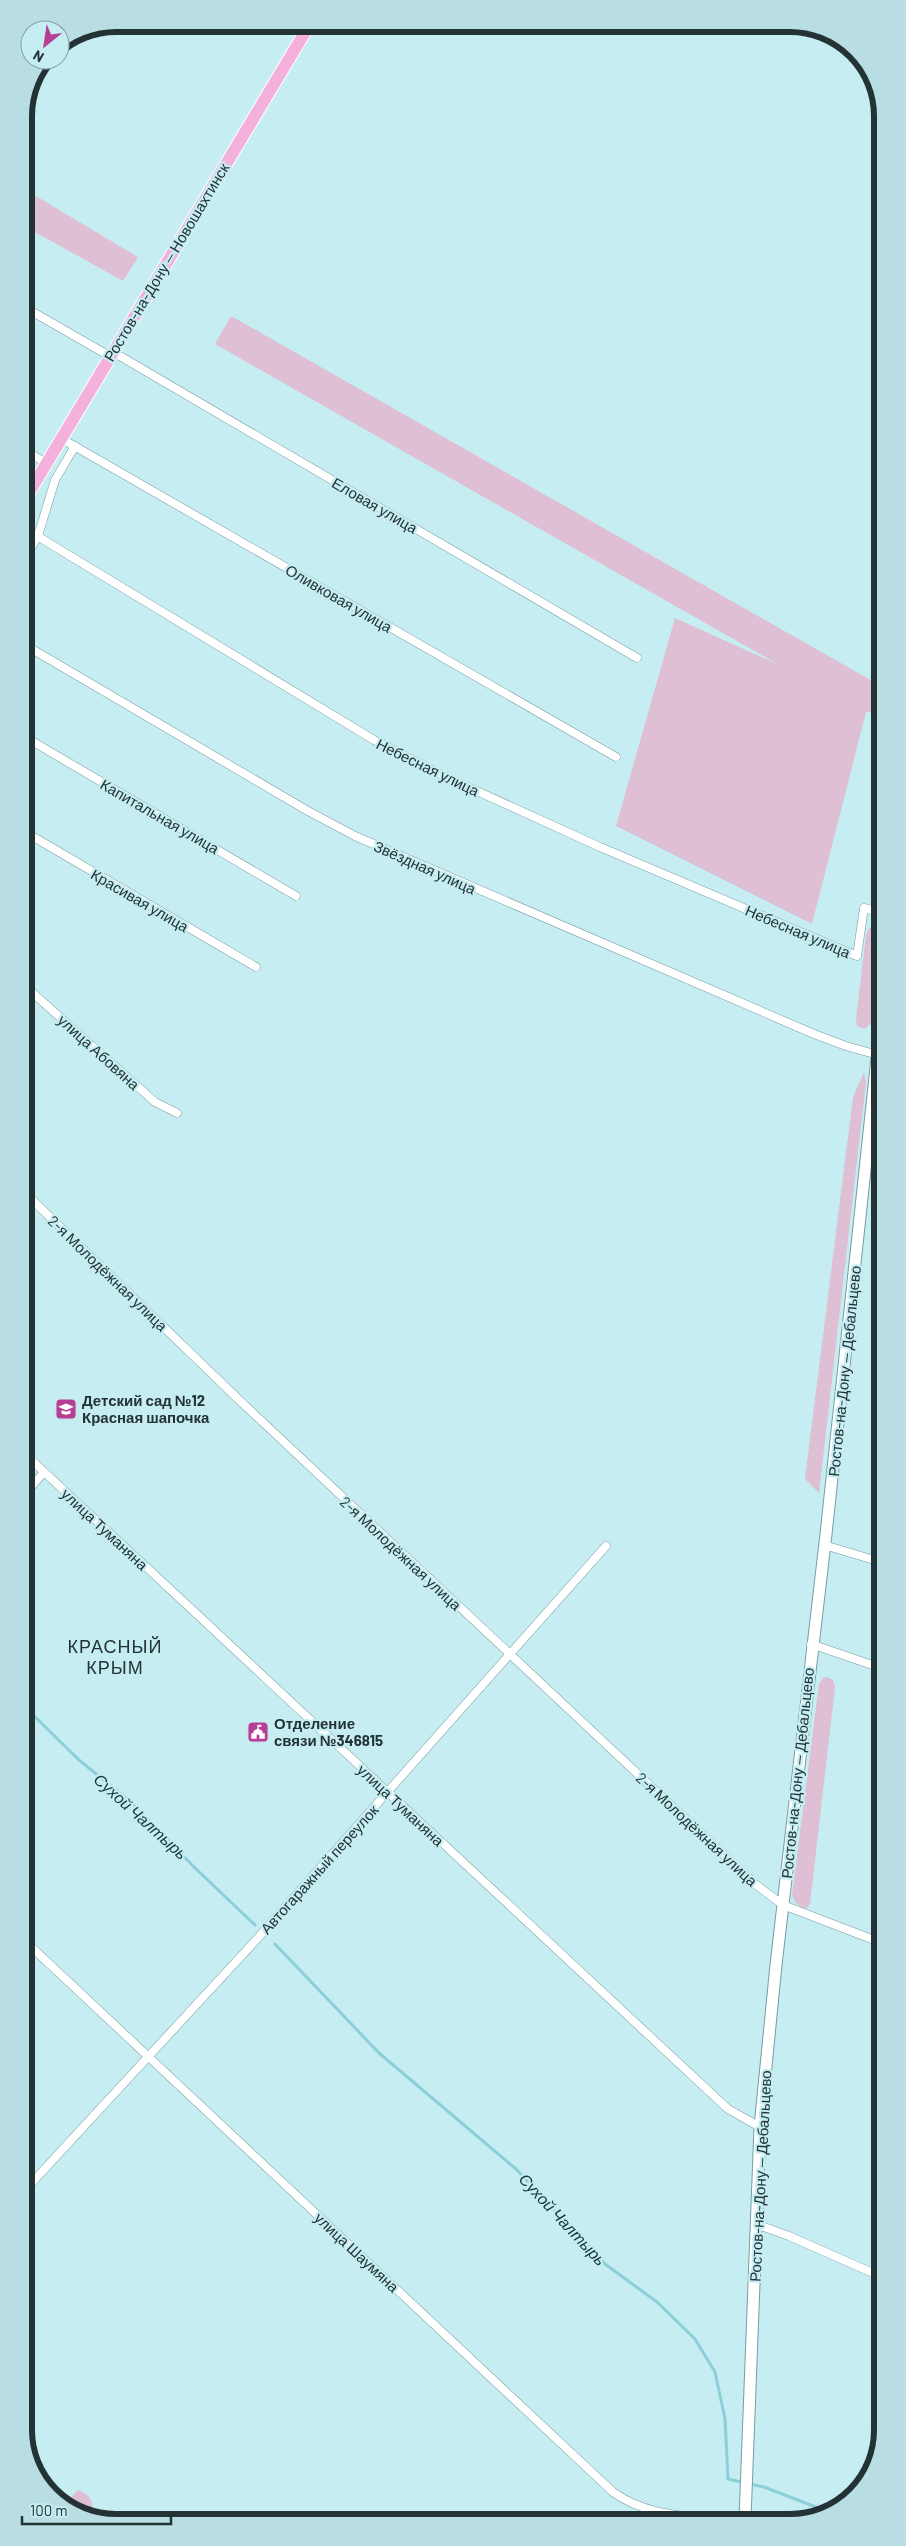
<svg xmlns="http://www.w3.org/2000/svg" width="906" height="2546" font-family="Barlow,sans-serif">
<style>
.green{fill:#dfbfd3}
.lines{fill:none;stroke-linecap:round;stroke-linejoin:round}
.stream{stroke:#8ccfd9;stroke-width:3}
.street-casing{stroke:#789da3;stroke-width:9}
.secondary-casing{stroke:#789da3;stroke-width:13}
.primary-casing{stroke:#fff;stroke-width:14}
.street{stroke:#fff;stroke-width:8}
.secondary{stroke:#fff;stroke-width:11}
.primary{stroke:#f4b1de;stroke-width:12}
.labels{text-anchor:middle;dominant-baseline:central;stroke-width:4.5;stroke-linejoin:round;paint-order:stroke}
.street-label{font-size:15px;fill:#233335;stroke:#c5edf2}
.poi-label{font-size:15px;font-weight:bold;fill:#233335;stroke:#c5edf2;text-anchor:start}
.water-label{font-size:16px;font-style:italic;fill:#15363b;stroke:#c5edf2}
.quarter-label{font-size:18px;letter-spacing:1px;fill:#233335;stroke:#c5edf2}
.rim{fill:none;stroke:#233335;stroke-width:6}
</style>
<rect width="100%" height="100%" fill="#c5edf2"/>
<g class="green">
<path d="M24 189 138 257 123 281 24 226Z"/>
<path d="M231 316 874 682 880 688V719L876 713 866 712 812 924 616 826 675 618 779 665 215 344Z"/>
<path d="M880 805V877H873Z"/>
<path d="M869 928H875L879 930 880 943 871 1023 865 1029 857 1026 856 1019 866 935Z"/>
<path d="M864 1072 866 1082 819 1493 805 1479 853 1097Z"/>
<path d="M827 1677 833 1680 835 1687 810 1904 807 1908H802L795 1902 792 1895 819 1684 823 1678Z"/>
<path d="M46 2482 68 2500 78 2490C90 2494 95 2502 91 2515L60 2503Z"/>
</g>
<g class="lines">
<g class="stream">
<path d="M26 1708 79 1760 133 1804 195 1868 255 1925"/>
<path d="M275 1944 379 2053 516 2169 605 2264 657 2302 695 2339 715 2372 725 2419 728 2479 764 2487 826 2511"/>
</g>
<g class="street-casing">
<g id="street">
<path d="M24 307 106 354"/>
<path d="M113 352 637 658"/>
<path d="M62 439 616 757"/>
<path d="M24 450 41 460"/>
<path d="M24 528 374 740 444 776 600 847 857 956 864 908 880 912"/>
<path d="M25 558 38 536 55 480 75 446"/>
<path d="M25 645 308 811 355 836 814 1034 846 1046 878 1055"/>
<path d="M25 737 296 896"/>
<path d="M25 832 256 967"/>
<path d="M25 986 155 1102 177 1113"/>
<path d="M25 1193 236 1397 755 1884 783 1905 882 1943"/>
<path d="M26 1455 728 2109 760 2127"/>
<path d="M26 1493 44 1472"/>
<path d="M824 1545 881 1562"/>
<path d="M811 1644 881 1668"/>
<path d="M26 1942 613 2492C642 2513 675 2515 709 2519"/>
<path d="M27 2188 256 1940 606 1546"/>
<path d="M756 2224 789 2236 882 2277"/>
</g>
</g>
<g class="secondary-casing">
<path id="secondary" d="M745 2519 760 2127 776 1965 826 1534 880 1030"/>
</g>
<g class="primary-casing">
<path id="primary" d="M24 501 310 24"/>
</g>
<use href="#street" class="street"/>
<use href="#secondary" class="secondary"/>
<use href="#primary" class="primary"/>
</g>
<defs>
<g id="school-square" transform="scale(1.125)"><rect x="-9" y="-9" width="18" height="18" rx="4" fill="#b63e93" stroke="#c5edf2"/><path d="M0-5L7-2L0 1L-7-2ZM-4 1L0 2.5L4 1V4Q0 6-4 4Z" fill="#fff"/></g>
<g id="civic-square" transform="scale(1.125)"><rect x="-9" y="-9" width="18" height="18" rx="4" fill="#b63e93" stroke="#c5edf2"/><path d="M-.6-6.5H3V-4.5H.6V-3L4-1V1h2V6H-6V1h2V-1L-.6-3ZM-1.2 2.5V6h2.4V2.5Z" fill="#fff"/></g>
</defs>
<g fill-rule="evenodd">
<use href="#school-square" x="66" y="1409"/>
<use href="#civic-square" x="258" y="1732"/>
</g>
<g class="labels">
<g class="street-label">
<text transform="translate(166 262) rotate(-59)">Ростов-на-Дону — Новошахтинск</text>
<text transform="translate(375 505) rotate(30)">Еловая улица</text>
<text transform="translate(339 598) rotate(30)">Оливковая улица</text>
<text transform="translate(428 767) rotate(26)">Небесная улица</text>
<text transform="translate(160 816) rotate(30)">Капитальная улица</text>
<text transform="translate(425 867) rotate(24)">Звёздная улица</text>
<text transform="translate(140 900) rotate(30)">Красивая улица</text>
<text transform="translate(798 931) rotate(23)">Небесная улица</text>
<text transform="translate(99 1052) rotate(42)">улица Абовяна</text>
<text transform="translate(108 1273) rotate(44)">2-я Молодёжная улица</text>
<text transform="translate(844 1371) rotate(-84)">Ростов-на-Дону — Дебальцево</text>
<text transform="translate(105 1529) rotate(43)">улица Туманяна</text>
<text transform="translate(401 1553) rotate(43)">2-я Молодёжная улица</text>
<text transform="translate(797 1773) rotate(-84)">Ростов-на-Дону — Дебальцево</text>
<text transform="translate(401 1805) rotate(43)">улица Туманяна</text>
<text transform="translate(697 1829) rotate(43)">2-я Молодёжная улица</text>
<text transform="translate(319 1869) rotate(-48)">Автогаражный переулок</text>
<text transform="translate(760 2176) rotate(-87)">Ростов-на-Дону — Дебальцево</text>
<text transform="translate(357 2252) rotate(43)">улица Шаумяна</text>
</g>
<g class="poi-label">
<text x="82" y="1400">Детский сад №12<tspan x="82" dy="17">Красная шапочка</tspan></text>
<text x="274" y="1723">Отделение<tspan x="274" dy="17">связи №346815</tspan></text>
</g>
<g class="water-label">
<text transform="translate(141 1816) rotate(42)">Сухой Чалтырь</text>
<text transform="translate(563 2219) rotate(47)">Сухой Чалтырь</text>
</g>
<g class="quarter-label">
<text x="115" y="1646">КРАСНЫЙ<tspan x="115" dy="21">КРЫМ</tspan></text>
</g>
</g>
<path d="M0 0H906V2546H0ZM116 32H790A84 84 0 0 1 874 116V2430A84 84 0 0 1 790 2514H116A84 84 0 0 1 32 2430V116A84 84 0 0 1 116 32Z" fill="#b8dee3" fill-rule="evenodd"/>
<path class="rim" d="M116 32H790A84 84 0 0 1 874 116V2430A84 84 0 0 1 790 2514H116A84 84 0 0 1 32 2430V116A84 84 0 0 1 116 32Z"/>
<g transform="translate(45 45) rotate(210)"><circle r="24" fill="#c5edf2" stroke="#84a3a6"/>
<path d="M0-4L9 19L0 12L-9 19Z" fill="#b63e93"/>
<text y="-8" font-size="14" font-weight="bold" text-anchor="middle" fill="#233335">N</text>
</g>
<path d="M22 2516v8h149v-8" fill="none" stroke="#233335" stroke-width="2.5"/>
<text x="30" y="2516" font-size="15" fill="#233335" stroke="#c5edf2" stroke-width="4" paint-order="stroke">100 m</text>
</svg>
